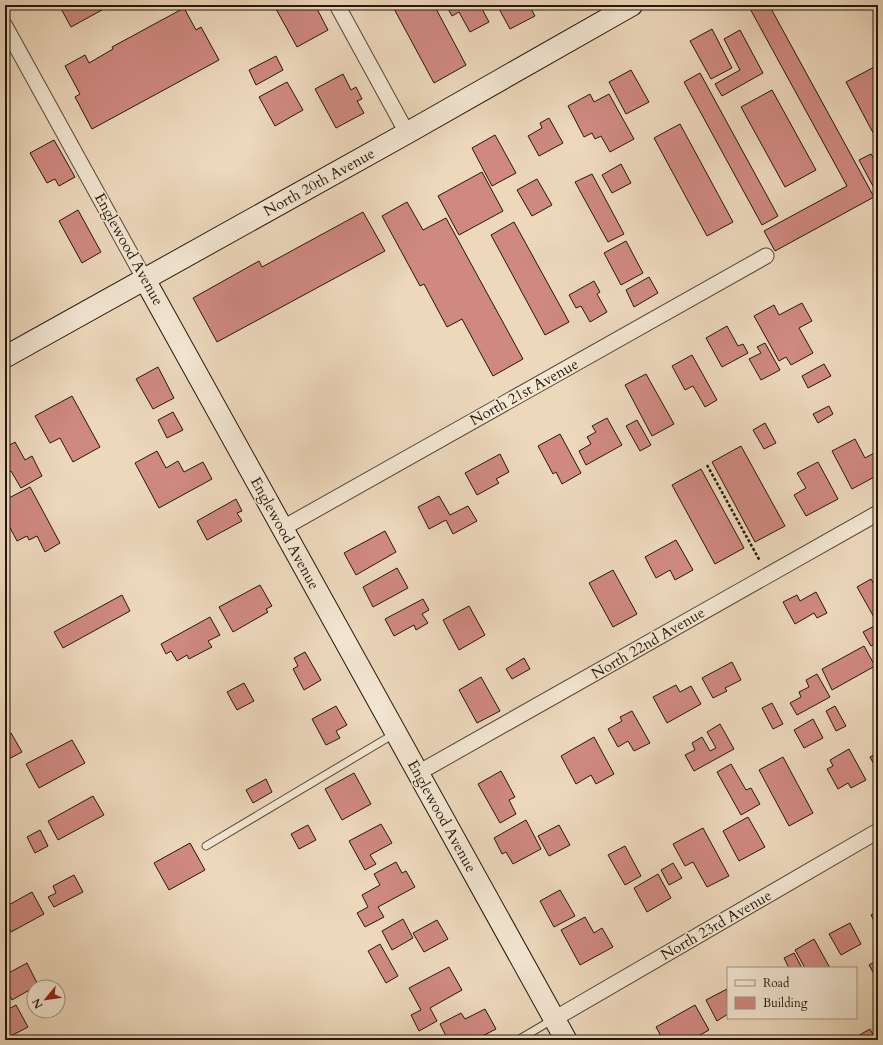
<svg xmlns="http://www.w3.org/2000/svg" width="883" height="1045" font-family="Cardo,serif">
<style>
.building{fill:#cf8981;stroke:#24170a}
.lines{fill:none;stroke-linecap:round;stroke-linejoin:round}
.lane-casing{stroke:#564736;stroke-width:9}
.street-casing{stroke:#564736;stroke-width:17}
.secondary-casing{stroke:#24170a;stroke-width:23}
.path{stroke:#24170a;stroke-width:2.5;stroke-dasharray:3 2;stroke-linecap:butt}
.lane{stroke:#f3e6d3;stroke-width:7}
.street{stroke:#f3e6d3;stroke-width:15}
.secondary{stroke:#f3e6d3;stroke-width:21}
.labels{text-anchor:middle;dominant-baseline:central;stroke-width:3;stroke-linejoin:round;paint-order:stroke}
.street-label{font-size:15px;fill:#24170a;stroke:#f3e6d3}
</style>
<rect width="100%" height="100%" fill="#edd8bc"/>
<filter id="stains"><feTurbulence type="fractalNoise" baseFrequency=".005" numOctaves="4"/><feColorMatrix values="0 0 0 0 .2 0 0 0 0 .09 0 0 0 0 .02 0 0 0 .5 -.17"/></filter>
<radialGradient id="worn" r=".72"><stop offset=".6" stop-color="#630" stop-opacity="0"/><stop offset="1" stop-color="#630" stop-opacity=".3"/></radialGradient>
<g class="building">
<path d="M59 5H111L71 27Z"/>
<path d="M283 5H315L328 30 297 47 276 9Z"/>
<path d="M392 5H434L466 65 434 83Z"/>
<path d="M446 5H480L489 22 470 32 459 12 452 16Z"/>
<path d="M497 5H529L535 16 510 29Z"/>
<path d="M748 5H769L874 197 775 251 764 231 847 186Z"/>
<path d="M184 8 196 30 201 27 219 60 92 129 75 97 80 94 65 66 85 55 89 63 113 49 112 47Z"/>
<path d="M712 29 732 68 711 79 690 41Z"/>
<path d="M740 30 763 73 722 96 715 84 740 70 724 39Z"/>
<path d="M276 56 283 70 256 85 249 70Z"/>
<path d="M878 65V142L846 82Z"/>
<path d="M631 70 649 102 626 114 609 82Z"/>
<path d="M700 73 778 216 762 225 684 82Z"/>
<path d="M343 74 351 90 356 87 362 99 357 101 364 113 336 128 315 89Z"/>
<path d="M287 82 303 110 275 126 259 97Z"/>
<path d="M772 90 816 170 785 187 741 107Z"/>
<path d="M590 94 594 102 609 94 634 139 610 152 601 136 595 139 592 133 584 137 568 106Z"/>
<path d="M549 118 563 143 539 156 528 136 542 128 540 123Z"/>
<path d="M680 124 733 222 707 236 654 138Z"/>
<path d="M495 135 516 173 492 186 472 148Z"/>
<path d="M54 140 75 177 59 186 55 179 47 183 30 153Z"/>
<path d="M871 154 878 166V189L875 190 859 160Z"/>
<path d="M621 164 631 183 612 193 602 175Z"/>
<path d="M482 172 503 211 459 235 438 196Z"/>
<path d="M592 174 624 234 608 242 575 182Z"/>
<path d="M537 179 552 205 532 216 517 190Z"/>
<path d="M407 202 423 230 446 218 523 359 493 376 462 319 447 327 424 284 420 286 382 216Z"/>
<path d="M78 210 101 252 82 263 59 221Z"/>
<path d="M363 212 385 251 217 342 193 298 259 261 262 267Z"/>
<path d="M514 222 569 322 545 335 491 235Z"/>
<path d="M626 241 643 273 621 285 604 253Z"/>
<path d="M649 277 658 293 634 307 626 290Z"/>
<path d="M594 281 600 292 597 294 607 312 590 322 581 306 576 308 569 295Z"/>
<path d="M802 303 812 321 799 328 813 353 791 365 786 357 779 361 754 316 774 305 779 315Z"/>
<path d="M727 326 738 346 743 344 748 353 722 367 706 338Z"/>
<path d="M765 343 780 370 761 380 749 359 761 353 757 347Z"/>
<path d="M692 355 717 400 705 407 693 386 685 390 672 366Z"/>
<path d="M824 364 831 376 808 388 802 376Z"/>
<path d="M158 367 174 398 153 409 136 379Z"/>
<path d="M646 374 674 424 652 436 625 385Z"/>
<path d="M72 396 100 447 73 462 60 438 50 443 35 416Z"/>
<path d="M829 406 833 414 818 423 813 414Z"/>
<path d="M173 412 183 430 167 438 158 420Z"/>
<path d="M607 418 622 445 586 465 579 451 591 444 587 437 596 432 592 426Z"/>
<path d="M637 420 651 445 640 451 626 426Z"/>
<path d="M765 423 776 443 764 449 753 430Z"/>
<path d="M560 434 581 473 562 484 556 472 553 474 538 446Z"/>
<path d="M855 439 865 458 878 451V475L852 489 832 451Z"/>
<path d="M5 441 8 446 15 442 25 460 32 456 42 476 21 488 11 471 5 475Z"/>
<path d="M741 446 785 526 755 542 712 462Z"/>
<path d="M157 451 166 468 178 461 184 472 203 462 212 479 159 508 135 463Z"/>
<path d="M500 454 509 472 496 479 499 483 477 495 465 473Z"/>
<path d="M818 462 838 499 806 516 794 495 806 488 797 473Z"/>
<path d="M701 469 744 548 715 564 672 485Z"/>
<path d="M30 487 60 543 45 552 37 536 29 540 27 536 17 541 5 518V500Z"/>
<path d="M439 496 450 515 468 506 477 521 453 534 446 520 429 529 418 507Z"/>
<path d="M236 499 242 511 237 513 242 521 207 540 197 521Z"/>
<path d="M385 531 396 552 356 575 344 553Z"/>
<path d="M676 540 693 570 675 580 670 570 656 578 645 557Z"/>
<path d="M397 568 408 588 373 607 363 587Z"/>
<path d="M613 570 637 614 613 627 589 583Z"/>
<path d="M871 579 878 591V618L875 619 857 587Z"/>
<path d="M260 585 272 606 266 609 268 612 233 632 219 607Z"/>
<path d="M816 592 827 613 817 618 814 613 795 624 783 602 797 595 800 601Z"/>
<path d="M122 595 130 611 63 648 54 632Z"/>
<path d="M423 599 429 610 422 614 428 623 416 630 414 625 394 636 385 619Z"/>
<path d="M469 606 485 635 459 650 443 620Z"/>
<path d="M210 617 220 635 208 641 212 647 189 659 187 655 177 661 171 651 166 654 161 644Z"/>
<path d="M878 624V642L871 646 863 632Z"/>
<path d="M864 646 875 666 832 690 822 669Z"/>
<path d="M305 652 321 680 304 690 293 669 298 666 294 658Z"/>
<path d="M524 658 530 669 512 679 506 669Z"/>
<path d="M732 662 741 680 725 688 727 691 713 698 702 678Z"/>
<path d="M817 674 830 697 797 715 790 703 801 697 799 692 809 687 806 680Z"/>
<path d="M481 677 500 711 477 723 459 690Z"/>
<path d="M244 683 254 701 237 710 227 692Z"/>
<path d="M676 685 680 692 691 686 701 704 667 723 653 697Z"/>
<path d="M772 703 783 724 773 729 762 708Z"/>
<path d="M336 706 347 725 336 731 340 738 326 745 312 719Z"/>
<path d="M835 706 846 726 836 731 826 711Z"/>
<path d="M632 711 650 743 634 751 628 741 618 747 608 729 622 721 620 717Z"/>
<path d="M813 719 823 738 804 748 794 730Z"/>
<path d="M720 724 734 749 694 771 685 755 695 750 692 743 702 737 710 751 716 748 707 732Z"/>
<path d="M11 733 22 752 5 761V736Z"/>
<path d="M594 737 614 774 596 784 591 775 576 784 561 756Z"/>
<path d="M72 740 85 763 39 788 26 764Z"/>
<path d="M849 749 866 780 851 788 848 783 838 789 827 769 833 766 830 760Z"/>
<path d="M878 753V772L870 757Z"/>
<path d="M783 757 813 813 789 826 759 770Z"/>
<path d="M731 764 746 790 751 788 760 804 741 815 717 772Z"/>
<path d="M501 771 515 797 509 800 516 814 500 823 478 784Z"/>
<path d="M354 773 371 804 342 820 325 789Z"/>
<path d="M266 779 272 792 253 803 246 790Z"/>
<path d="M93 796 104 815 58 840 48 821Z"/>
<path d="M748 817 765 847 739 861 723 831Z"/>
<path d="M526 820 541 849 513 864 506 852 502 854 494 838Z"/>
<path d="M381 824 392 843 370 855 376 864 365 870 349 841Z"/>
<path d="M308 825 316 840 299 849 291 834Z"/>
<path d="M559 825 570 845 549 856 538 836Z"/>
<path d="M703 828 729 876 707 887 693 862 685 866 673 844Z"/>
<path d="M40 830 48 846 35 853 27 837Z"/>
<path d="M190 843 205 870 169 890 154 863Z"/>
<path d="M625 846 641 876 625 885 608 855Z"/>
<path d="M396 862 402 873 406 871 415 887 378 907 384 917 365 927 357 913 368 907 362 895 380 885 374 874Z"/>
<path d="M673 863 682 878 669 885 661 870Z"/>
<path d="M658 874 671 898 647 912 634 888Z"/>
<path d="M74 875 83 892 54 907 48 897 56 893 53 886Z"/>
<path d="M560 890 575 916 554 927 540 901Z"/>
<path d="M32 892 44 914 11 932 5 921V907Z"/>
<path d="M878 911V928L871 915Z"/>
<path d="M585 917 594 933 602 928 613 947 580 965 561 930Z"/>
<path d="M403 919 413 938 392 950 382 931Z"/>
<path d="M437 920 448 939 424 952 413 933Z"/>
<path d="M850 923 861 944 841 955 829 934Z"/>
<path d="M814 939 830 968H805L795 950Z"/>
<path d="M380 944 398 976 386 983 368 951Z"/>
<path d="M794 953 802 968H789L784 958Z"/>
<path d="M878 960V981L869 965Z"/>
<path d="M27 963 38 985 12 1000 5 988V975Z"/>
<path d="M449 967 462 990 430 1008 437 1021 419 1031 411 1015 421 1010 409 988Z"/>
<path d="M727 989 728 1014 717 1021 706 1000Z"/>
<path d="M16 1005 28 1027 5 1039V1011Z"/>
<path d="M695 1005 709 1030 691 1040H663L656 1027Z"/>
<path d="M485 1009 496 1029 475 1040H464L463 1038 459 1040H448L440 1024 461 1013 465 1019Z"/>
<path d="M870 1029 876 1040H858L856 1037Z"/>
<path d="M647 1035 650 1040H638Z"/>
</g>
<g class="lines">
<g class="lane-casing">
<g id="lane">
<path d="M206 846 394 734"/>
<path d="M518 1040 552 1020"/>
</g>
</g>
<g class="street-casing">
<g id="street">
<path d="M337 5 407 133"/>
<path d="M5 26 145 280"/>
<path d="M283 528 766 256"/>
<path d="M418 773 878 513"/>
<path d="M554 1019 878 831"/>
</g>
</g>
<g class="secondary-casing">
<g id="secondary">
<path d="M145 280 566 1040"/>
<path d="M5 357 407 133 632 5"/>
</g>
</g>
<path class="path" d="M707 465 760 561"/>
<use href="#lane" class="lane"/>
<use href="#street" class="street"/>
<use href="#secondary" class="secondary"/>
</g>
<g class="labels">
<g class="street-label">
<text transform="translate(319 182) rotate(-29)">North 20th Avenue</text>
<text transform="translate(129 249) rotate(61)">Englewood Avenue</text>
<text transform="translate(524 392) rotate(-29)">North 21st Avenue</text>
<text transform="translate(285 533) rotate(61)">Englewood Avenue</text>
<text transform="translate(648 643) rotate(-30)">North 22nd Avenue</text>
<text transform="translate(442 816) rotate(61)">Englewood Avenue</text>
<text transform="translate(716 925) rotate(-30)">North 23rd Avenue</text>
</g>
</g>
<rect width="883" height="1045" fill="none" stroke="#edd8bc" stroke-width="20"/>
<rect x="6" y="6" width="871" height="1033" fill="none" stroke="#24170a" stroke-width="2"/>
<rect x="10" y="10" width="863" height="1025" fill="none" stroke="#24170a"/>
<rect x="727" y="967" width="130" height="52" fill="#f3e6d3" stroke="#a09383"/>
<rect x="735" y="980" width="20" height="6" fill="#f3e6d3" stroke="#a09383"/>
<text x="763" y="987" font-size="12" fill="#24170a">Road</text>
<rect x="735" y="997" width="20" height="12" fill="#cf8981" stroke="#a09383"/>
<text x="763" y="1007" font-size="12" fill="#24170a">Building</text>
<g transform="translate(46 999) rotate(241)"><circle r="19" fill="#f3e6d3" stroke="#a09383"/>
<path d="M0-3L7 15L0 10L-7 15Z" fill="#8f2418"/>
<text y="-6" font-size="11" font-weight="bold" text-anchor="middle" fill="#24170a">N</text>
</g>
<rect width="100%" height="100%" filter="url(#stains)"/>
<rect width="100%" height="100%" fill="url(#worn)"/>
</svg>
